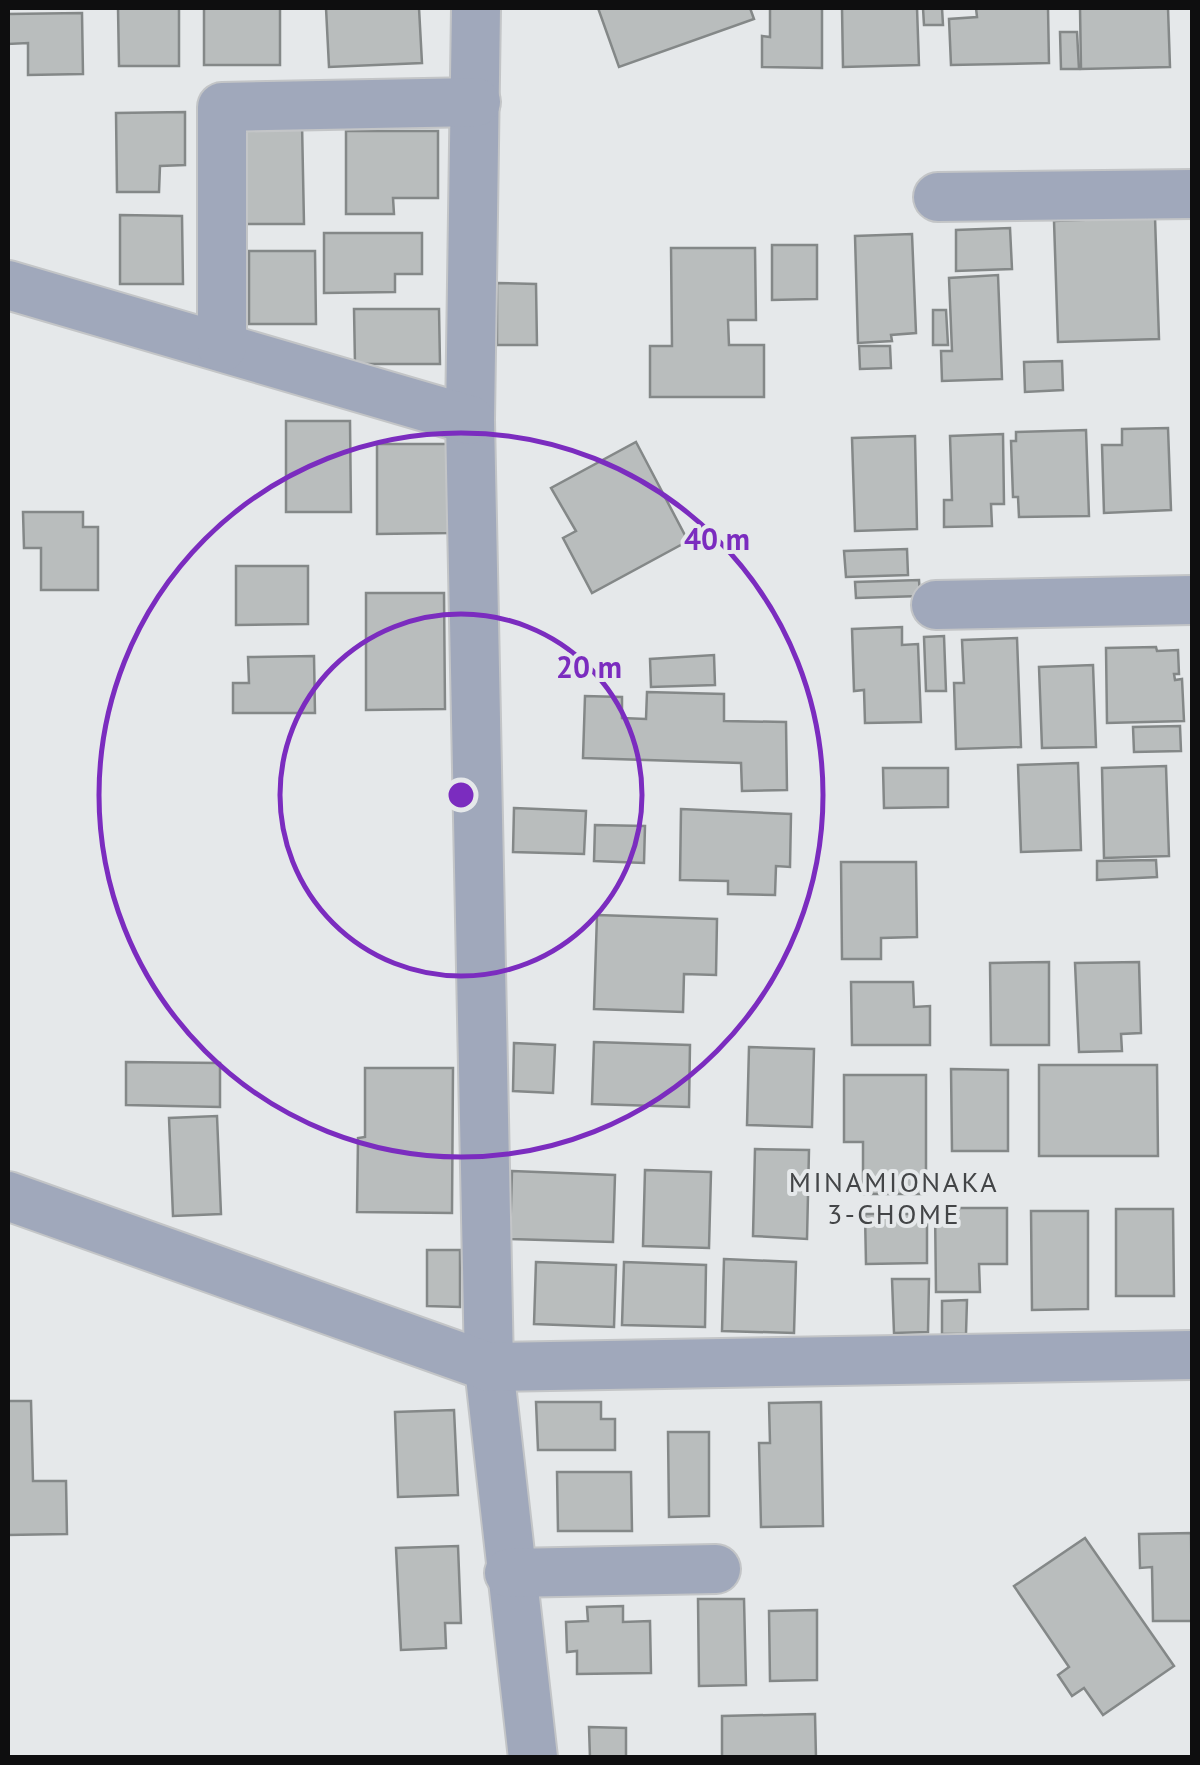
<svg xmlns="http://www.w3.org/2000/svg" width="1200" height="1765" font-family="'PT Sans',sans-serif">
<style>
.building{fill:#b9bdbd;stroke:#848888;stroke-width:2.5}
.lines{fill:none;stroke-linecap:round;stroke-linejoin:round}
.minor-casing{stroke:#c3c5c7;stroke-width:52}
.minor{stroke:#a0a8bb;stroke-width:48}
.ring{fill:none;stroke:#7b2cbf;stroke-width:5}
.labels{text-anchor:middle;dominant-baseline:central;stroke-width:8;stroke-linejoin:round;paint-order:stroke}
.neighbourhood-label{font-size:28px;letter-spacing:2.5px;fill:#434547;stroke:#e5e8ea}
.centre{fill:#7b2cbf;stroke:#e5e8ea;stroke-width:5}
.ring-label{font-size:30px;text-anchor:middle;font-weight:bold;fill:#7b2cbf;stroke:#e5e8ea;stroke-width:8;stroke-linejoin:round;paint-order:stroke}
</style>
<rect width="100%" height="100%" fill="#e5e8ea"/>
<g class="building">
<path d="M118 8H179V66H119Z"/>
<rect x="204" y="8" width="76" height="57"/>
<path d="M326 8H419L422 63 329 67Z"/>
<path d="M598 8H750L754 19 619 67Z"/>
<path d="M770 8H822V68L762 67V36L770 37Z"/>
<path d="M842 8H917L919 65 843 67Z"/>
<path d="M923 8H942L943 25H924Z"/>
<path d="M976 8H1048L1049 63 951 65 949 19 977 17Z"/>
<path d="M1080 8H1168L1170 67 1081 69Z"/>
<path d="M82 13 83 74 28 75V43L8 44V14Z"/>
<path d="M1060 32H1077L1079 69H1061Z"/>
<path d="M185 112V165L160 166 159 192H117L116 113Z"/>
<path d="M246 123H302L304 224H246Z"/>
<path d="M346 131H438V198H393L394 214H346Z"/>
<path d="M120 215 182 216 183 284H120Z"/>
<path d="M1155 217 1159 339 1058 342 1054 221Z"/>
<path d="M1010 228 1012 269 956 271V230Z"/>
<path d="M324 233H422V274H395V292L324 293Z"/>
<path d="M912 234 916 333 891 335 892 341 858 343 855 236Z"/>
<path d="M772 245H817V299L772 300Z"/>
<path d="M671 248H755L756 320H728L729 345H764V397H650V346H672Z"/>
<path d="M249 251H315L316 324H249Z"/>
<path d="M998 275 1002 379 942 381 941 351H952L949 278Z"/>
<path d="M497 283 536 284 537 345H497Z"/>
<path d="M354 309H439L440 364H355Z"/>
<path d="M933 310H946L948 345H933Z"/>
<path d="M859 346H890L891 368 860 369Z"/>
<path d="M1062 361 1063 390 1025 392 1024 362Z"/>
<path d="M286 421H350L351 512H286Z"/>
<path d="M1168 428 1171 510 1104 513 1102 445H1122V429Z"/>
<path d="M1086 430 1089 516 1019 517 1018 497H1013L1011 441H1016V432Z"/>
<path d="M1003 434 1004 504H991L992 526 944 527V500H952L950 436Z"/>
<path d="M915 436 917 529 855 531 852 438Z"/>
<path d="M636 442 688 541 592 593 563 538 576 531 551 488Z"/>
<path d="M377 444H450L451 533 377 534Z"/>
<path d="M23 512H83V527H98V590H41V548H24Z"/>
<path d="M907 549 908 575 846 577 844 551Z"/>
<path d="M236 566H308V624L236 625Z"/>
<path d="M919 580 920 596 856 598 855 582Z"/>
<path d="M366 593H444L445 709 366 710Z"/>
<path d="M902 627V645L918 644 921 722 865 723 864 690 854 691 852 629Z"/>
<path d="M944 636 946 691H926L924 637Z"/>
<path d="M1017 638 1021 747 956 749 954 683H964L962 640Z"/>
<path d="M1156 647 1157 651 1178 650 1179 674H1174L1175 680 1182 679 1184 721 1107 723 1106 648Z"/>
<path d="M714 655 715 685 651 687 650 659Z"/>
<path d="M314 656 315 713H233V683H249L248 657Z"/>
<path d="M1093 665 1096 747 1042 748 1039 667Z"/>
<path d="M647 692 724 694V721L786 722 787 790 742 791 741 763 583 758 585 696 622 697V718L646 719Z"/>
<path d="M1180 726 1181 751 1134 752 1133 727Z"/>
<path d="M1078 763 1081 850 1021 852 1018 765Z"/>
<path d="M1166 766 1169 856 1104 858 1102 768Z"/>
<path d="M883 768H948V807L884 808Z"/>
<path d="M514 808 586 811 584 854 513 852Z"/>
<path d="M681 809 791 814 790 867 776 866 775 895 728 894V881L680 880Z"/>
<path d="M595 825 645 826 644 863 594 861Z"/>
<path d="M1156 860 1157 877 1097 880V861Z"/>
<path d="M841 862H916L917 937 881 938V959H842Z"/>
<path d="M597 915 717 919 716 975 684 974 683 1012 594 1009Z"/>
<path d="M1049 962V1045H991L990 963Z"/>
<path d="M1139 962 1141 1033 1121 1034 1122 1051 1079 1052 1075 963Z"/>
<path d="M851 982H913L914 1007 930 1006V1045H852Z"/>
<path d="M594 1042 690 1045 689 1107 592 1104Z"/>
<path d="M514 1043 555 1045 553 1093 513 1091Z"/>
<path d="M749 1047 814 1049 812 1127 747 1125Z"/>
<path d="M126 1062 220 1063V1107L126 1105Z"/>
<path d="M1039 1065H1157L1158 1156H1039Z"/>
<path d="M365 1068H453L452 1213 357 1212 358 1138 365 1137Z"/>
<path d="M951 1069 1008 1070V1151H952Z"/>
<path d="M844 1075H926V1194H863V1142H844Z"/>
<path d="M217 1116 221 1214 173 1216 169 1118Z"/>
<path d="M755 1149 809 1150 807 1239 753 1236Z"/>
<path d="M645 1170 711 1172 709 1248 643 1246Z"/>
<path d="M512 1171 615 1175 613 1242 510 1239Z"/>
<path d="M935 1208H1007V1264H979L980 1292H936Z"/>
<path d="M1116 1209H1173L1174 1296H1116Z"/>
<path d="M1031 1211H1088V1309L1032 1310Z"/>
<path d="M865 1214H927V1263L866 1264Z"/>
<path d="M427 1250H460V1307L427 1306Z"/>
<path d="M724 1259 796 1262 794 1333 722 1331Z"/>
<path d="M536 1262 616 1265 614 1327 534 1324Z"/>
<path d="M624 1262 706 1265 705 1327 622 1325Z"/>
<path d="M892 1279H929L928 1332 894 1333Z"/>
<path d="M967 1300 966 1334H942V1301Z"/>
<path d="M8 1401H31L33 1481H66L67 1534 8 1535Z"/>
<path d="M536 1402H601V1419H615V1450H538Z"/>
<path d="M821 1402 823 1526 761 1527 759 1443H770L769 1403Z"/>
<path d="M454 1410 458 1495 398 1497 395 1412Z"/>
<path d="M668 1432H709V1516L669 1517Z"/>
<path d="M557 1472H631L632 1531H558Z"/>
<path d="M1191 1533 1192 1621H1153L1152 1567 1140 1568 1139 1534Z"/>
<path d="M1085 1538 1174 1666 1103 1715 1084 1688 1072 1696 1058 1675 1069 1667 1014 1586Z"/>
<path d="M458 1546 461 1623H445L446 1648 401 1650 396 1548Z"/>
<path d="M698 1599H744L746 1685 699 1686Z"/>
<path d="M623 1606V1622L650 1621 651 1673 577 1674V1651L567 1652 566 1622 588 1621 587 1607Z"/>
<path d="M817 1610V1680L770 1681 769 1611Z"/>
<path d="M815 1714 816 1758H722V1716Z"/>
<path d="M589 1727 626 1728V1758H590Z"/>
</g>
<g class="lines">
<g class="minor-casing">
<g id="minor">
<path d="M476 8 470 420 489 1367 533 1758"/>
<path d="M938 197 1192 194"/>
<path d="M8 285 470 420"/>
<path d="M222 347V107L476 102"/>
<path d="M936 605 1192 600"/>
<path d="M8 1196 489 1367 1192 1355"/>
<path d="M509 1573 716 1569"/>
</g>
</g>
<use href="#minor" class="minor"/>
</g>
<g class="ring">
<circle cx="461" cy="795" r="181"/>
<circle cx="461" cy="795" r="362"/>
</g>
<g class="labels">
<g class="neighbourhood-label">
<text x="894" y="1181">MINAMIONAKA<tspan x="894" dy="32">3-CHOME</tspan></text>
</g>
</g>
<circle cx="461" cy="795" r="15" class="centre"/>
<g class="ring-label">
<text x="717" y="550">40 m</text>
<text x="589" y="678">20 m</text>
</g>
<rect width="1200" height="1765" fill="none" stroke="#0e0e0f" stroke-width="20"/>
</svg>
